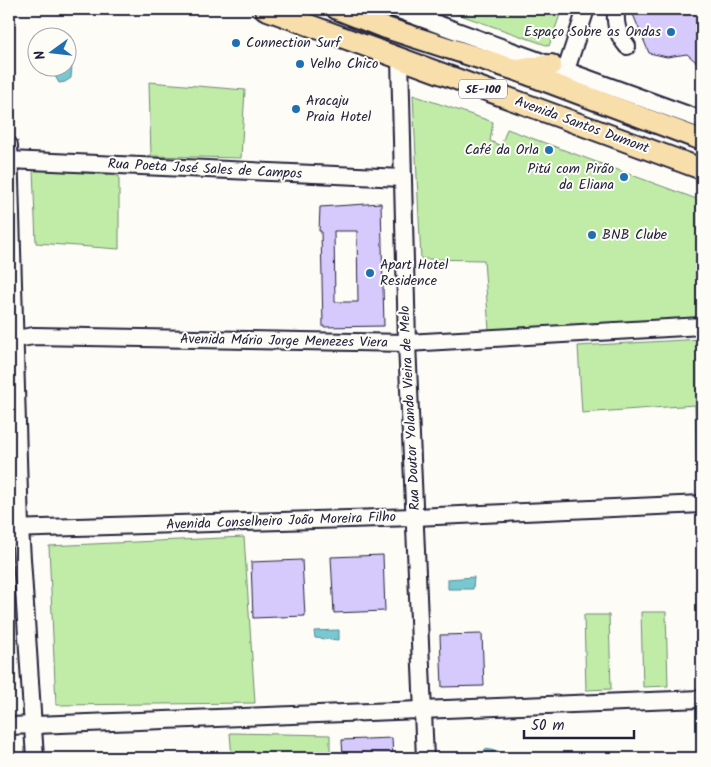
<svg xmlns="http://www.w3.org/2000/svg" width="711" height="767" font-family="Kalam,sans-serif">
<style>
.green{fill:#c1eca8;stroke:#728772}
.water{fill:#77c9cf;stroke:#558694}
.building{fill:#d6c9fb;stroke:#22223b;fill-rule:evenodd}
.lines{fill:none;stroke-linecap:round;stroke-linejoin:round}
.minor-casing{stroke:#22223b;stroke-width:20}
.major-casing{stroke:#22223b;stroke-width:24}
.minor{stroke:#fdfcf7;stroke-width:16}
.major{stroke:#f8deab;stroke-width:20}
.poi-dot{fill:#1f6fb2;stroke:#fdfcf7;stroke-width:2}
.labels{text-anchor:middle;dominant-baseline:central;stroke-width:4;stroke-linejoin:round;paint-order:stroke}
.shield{fill:#fdfcf7;stroke:#646373;stroke-width:1}
.shield-label{font-size:12px;font-weight:bold;fill:#22223b}
.poi-label{font-size:14px;fill:#22223b;stroke:#fdfcf7;text-anchor:start}
.street-label{font-size:14px;fill:#22223b;stroke:#fdfcf7}
</style>
<rect width="100%" height="100%" fill="#fdfcf7"/>
<filter id="ink" filterUnits="userSpaceOnUse"><feTurbulence type="fractalNoise" baseFrequency=".02" numOctaves="2"/><feDisplacementMap in="SourceGraphic" scale="10" xChannelSelector="R" yChannelSelector="G"/><feConvolveMatrix kernelMatrix="1 2 1 2 8 2 1 2 1" color-interpolation-filters="sRGB"/></filter>
<g filter="url(#ink)">
<g class="green">
<path d="M443 9H562L549 46Z"/>
<path d="M149 82 245 90 241 158 151 156Z"/>
<path d="M413 95 493 122 490 141 501 146 507 129 702 201V320L489 330 484 260 421 259Z"/>
<path d="M33 168 119 176V249L36 243Z"/>
<path d="M702 339V479L697 480 695 405 582 413 578 346Z"/>
<path d="M244 537 255 703 56 705 49 546Z"/>
<path d="M641 612H666L668 686 643 687Z"/>
<path d="M584 615H609L611 689 586 690Z"/>
<path d="M230 733 330 735V758H232Z"/>
</g>
<g class="water">
<path d="M68 59 72 65 71 78 65 82 59 83 55 76 58 68H68Z"/>
<path d="M474 577 473 589H448V579Z"/>
<path d="M339 630V640L315 638 314 631Z"/>
<path d="M485 749 498 751 503 758H482Z"/>
</g>
<g class="building">
<path d="M639 9H702V67L687 54 667 57 649 53 632 12Z"/>
<path d="M381 203 384 326 323 327 321 231H319L320 207ZM334 231H357L358 302H335Z"/>
<path d="M383 555 385 611 334 613 331 557Z"/>
<path d="M302 560 305 616 253 618 251 562Z"/>
<path d="M482 634 484 686 442 687 440 635Z"/>
<path d="M392 738 393 758H343L342 740Z"/>
</g>
<g class="lines">
<g class="minor-casing">
<g id="minor">
<path d="M396 9 702 120"/>
<path d="M616 9C615 24 617 34 627 46"/>
<path d="M400 58 407 343 425 758"/>
<path d="M566 70 586 9"/>
<path d="M9 145 20 528 35 758"/>
<path d="M9 160 402 178"/>
<path d="M9 340 34 336 407 343 702 326"/>
<path d="M9 529 415 517 702 504"/>
<path d="M9 726 702 699"/>
</g>
</g>
<g class="major-casing">
<g id="major">
<path d="M265 9 702 169"/>
<path d="M337 9 380 26 516 70 702 140"/>
<path d="M518 70 551 65"/>
</g>
</g>
<use href="#minor" class="minor"/>
<use href="#major" class="major"/>
</g>
</g>
<g class="poi-dot">
<circle cx="671" cy="32" r="5"/>
<circle cx="236" cy="43" r="5"/>
<circle cx="300" cy="64" r="5"/>
<circle cx="296" cy="109" r="5"/>
<circle cx="549" cy="150" r="5"/>
<circle cx="624" cy="177" r="5"/>
<circle cx="592" cy="235" r="5"/>
<circle cx="370" cy="273" r="5"/>
</g>
<g class="labels">
<rect class="shield" x="459" y="79.5" width="48" height="19" rx="4"/>
<g class="shield-label">
<text x="483" y="89">SE-100</text>
</g>
<g class="poi-label">
<text x="661" y="32" text-anchor="end">Espaço Sobre as Ondas</text>
<text x="246" y="43">Connection Surf</text>
<text x="310" y="64">Velho Chico</text>
<text x="306" y="101">Aracaju<tspan x="306" dy="16">Praia Hotel</tspan></text>
<text x="539" y="150" text-anchor="end">Café da Orla</text>
<text x="614" y="169" text-anchor="end">Pitú com Pirão<tspan x="614" dy="16">da Eliana</tspan></text>
<text x="602" y="235">BNB Clube</text>
<text x="380" y="265">Apart Hotel<tspan x="380" dy="16">Residence</tspan></text>
</g>
<g class="street-label">
<text transform="translate(582 125) rotate(20)">Avenida Santos Dumont</text>
<text transform="translate(205 169) rotate(3)">Rua Poeta José Sales de Campos</text>
<text transform="translate(284 341) rotate(1)">Avenida Mário Jorge Menezes Viera</text>
<text transform="translate(410 408) rotate(-93)">Rua Doutor Yolando Vieira de Melo</text>
<text transform="translate(281 521) rotate(-2)">Avenida Conselheiro João Moreira Filho</text>
</g>
</g>
<rect width="711" height="767" fill="none" stroke="#fdfcf7" stroke-width="30"/>
<rect x="15" y="15" width="681" height="737" fill="none" stroke="#22223b" stroke-width="2" filter="url(#ink)"/>
<g transform="translate(52 52) rotate(255)"><circle r="24" fill="#fdfcf7" stroke="#a5a5ac"/>
<path d="M0-4L9 19L0 12L-9 19Z" fill="#1f6fb2"/>
<text y="-8" font-size="14" font-weight="bold" text-anchor="middle" fill="#22223b">N</text>
</g>
<path d="M524 730v8h110v-8" fill="none" stroke="#22223b" stroke-width="2.5"/>
<text x="531" y="730" font-size="15" fill="#22223b" stroke="#fdfcf7" stroke-width="4" paint-order="stroke">50 m</text>
</svg>
